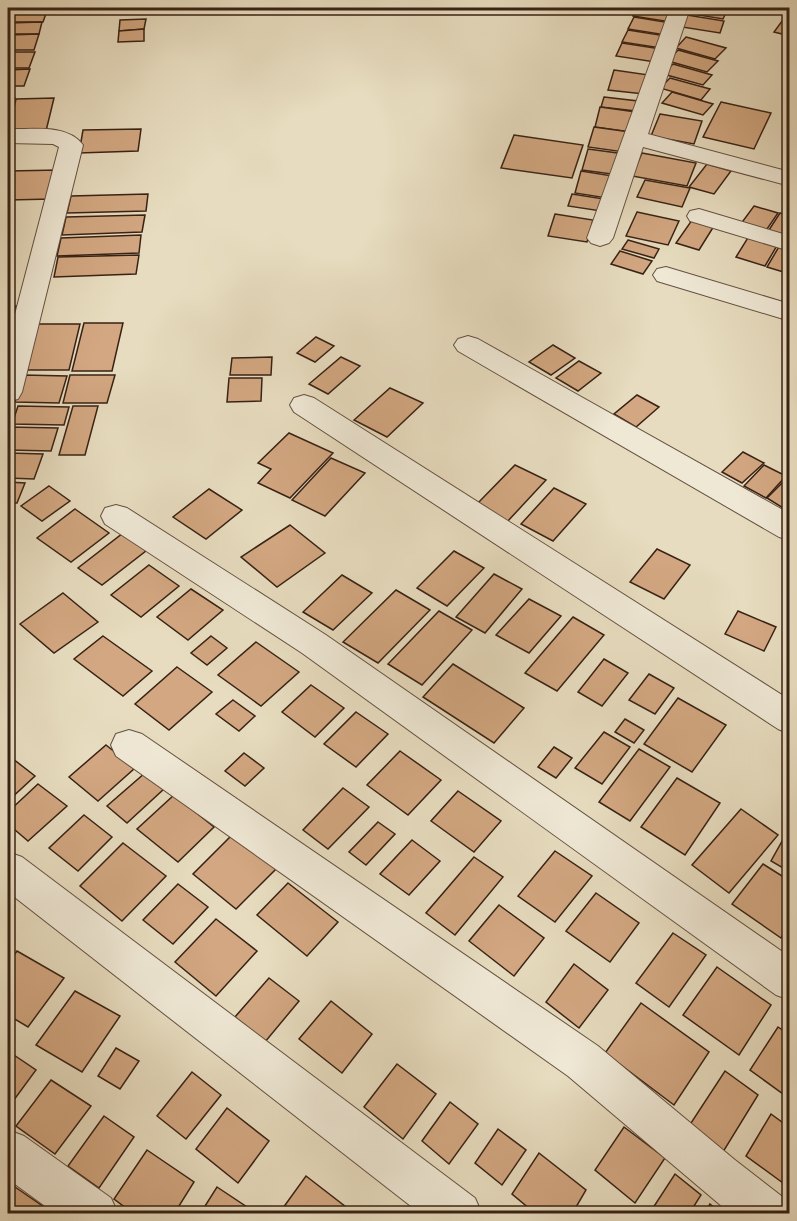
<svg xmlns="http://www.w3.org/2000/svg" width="797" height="1221" font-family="'EB Garamond',serif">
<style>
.building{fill:#d2a781;stroke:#382215;stroke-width:1.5}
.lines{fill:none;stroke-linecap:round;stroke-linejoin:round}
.street-casing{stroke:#645040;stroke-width:2}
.street{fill:#efe8d5;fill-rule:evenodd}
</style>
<rect width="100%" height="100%" fill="#e7dcbf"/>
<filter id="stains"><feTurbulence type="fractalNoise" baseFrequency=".00333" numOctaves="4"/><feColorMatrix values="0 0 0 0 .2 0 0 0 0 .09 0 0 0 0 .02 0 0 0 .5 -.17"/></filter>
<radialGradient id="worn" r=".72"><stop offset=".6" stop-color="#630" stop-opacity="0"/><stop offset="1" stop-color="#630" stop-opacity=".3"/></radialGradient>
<g class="building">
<path d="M8 8H48L43 22H8Z"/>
<path d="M126 8H160V10L125 11Z"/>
<path d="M637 8H661L675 10 671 22 633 16Z"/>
<path d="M688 8H728L723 19 686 13Z"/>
<path d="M788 13 790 36 774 32Z"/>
<path d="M687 15 724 21 720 33 682 27Z"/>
<path d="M634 17 671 23 666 35 628 29Z"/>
<path d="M146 19 144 29 119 31 120 20Z"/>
<path d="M42 22 39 34H8V23Z"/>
<path d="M144 29V41L118 42 119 31Z"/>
<path d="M628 30 666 36 661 48 622 42Z"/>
<path d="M39 34 34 50H8V35Z"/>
<path d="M686 37 726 48 715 59 676 48Z"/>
<path d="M622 43 661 49 655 62 616 56Z"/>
<path d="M678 50 718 61 707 72 668 61Z"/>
<path d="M8 52H35L29 68H8Z"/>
<path d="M673 64 712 75 703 85 663 74Z"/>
<path d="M30 69 24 86H8V70Z"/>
<path d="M614 70 649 75 644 94 608 90Z"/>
<path d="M670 78 710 89 701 100 660 88Z"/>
<path d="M672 92 713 104 703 115 662 103Z"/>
<path d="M604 97 638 101 636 111 601 107Z"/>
<path d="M8 98H15L12 111H8Z"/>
<path d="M54 98 46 131 8 133 16 99Z"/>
<path d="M721 102 771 113 754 149 703 137Z"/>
<path d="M600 107 636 112 631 132 595 127Z"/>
<path d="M660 114 702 121 694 144 651 136Z"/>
<path d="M594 127 630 132 624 152 588 147Z"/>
<path d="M141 129 138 151 79 153 83 130Z"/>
<path d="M514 135 583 145 572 178 501 168Z"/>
<path d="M588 149 625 154 619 175 582 170Z"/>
<path d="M642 153 696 163 687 186 632 176Z"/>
<path d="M707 164 731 171 714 194 689 187Z"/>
<path d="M59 170 52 199 8 200V171Z"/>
<path d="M581 171 619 177 613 199 575 193Z"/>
<path d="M645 180 690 188 682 207 637 197Z"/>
<path d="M148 194 146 211 67 213 71 196Z"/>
<path d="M572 194 604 199 601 211 568 206Z"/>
<path d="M754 206 778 213 765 232 740 225Z"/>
<path d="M637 212 679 221 668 245 626 236Z"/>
<path d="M780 213 790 216V240L767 233Z"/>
<path d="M555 214 593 220 587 242 548 236Z"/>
<path d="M145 215 142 232 62 235 66 217Z"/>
<path d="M692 220 714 226 699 250 676 243Z"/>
<path d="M141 235 139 253 57 256 61 238Z"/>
<path d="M749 236 778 244 765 266 736 257Z"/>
<path d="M628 240 659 249 654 258 622 249Z"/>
<path d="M780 245 790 248V274L767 267Z"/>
<path d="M620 251 652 261 643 274 611 264Z"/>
<path d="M139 255 136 274 54 277 58 257Z"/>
<path d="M8 306H16L8 333Z"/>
<path d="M84 323H123L112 371H72Z"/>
<path d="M35 324H80L69 370H21Z"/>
<path d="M316 337 334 346 315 362 297 353Z"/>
<path d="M553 345 575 358 551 375 529 362Z"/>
<path d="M272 357 271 375H230L232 358Z"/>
<path d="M341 357 360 366 328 394 309 384Z"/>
<path d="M579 361 601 373 578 391 556 378Z"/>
<path d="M23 375 67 376 59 403 15 402Z"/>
<path d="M70 375H115L107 403H63Z"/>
<path d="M229 378H262L261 401 227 402Z"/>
<path d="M390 388 423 403 387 437 354 420Z"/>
<path d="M637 395 659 407 636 427 614 414Z"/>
<path d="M18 406 69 407 64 425 12 424Z"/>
<path d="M73 406H98L85 455H59Z"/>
<path d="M8 427 58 428 51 451 8 450Z"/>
<path d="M289 433 333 453 290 498 258 483 271 469 258 463Z"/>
<path d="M743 452 764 463 742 483 722 472Z"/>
<path d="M8 453 43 454 34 479 8 478Z"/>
<path d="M331 458 365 473 325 516 292 500Z"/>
<path d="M515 465 546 480 507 522 476 505Z"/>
<path d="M764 465 786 476 766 498 744 486Z"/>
<path d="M788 477 790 478 788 511 767 498Z"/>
<path d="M8 482 25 483 17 503H8Z"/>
<path d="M49 486 70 501 42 521 21 506Z"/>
<path d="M554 488 586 504 553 541 521 524Z"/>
<path d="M209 489 242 510 206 539 173 517Z"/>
<path d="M75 509 109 533 71 562 37 538Z"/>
<path d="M290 525 325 553 277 587 241 557Z"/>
<path d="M127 530 151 547 102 585 78 568Z"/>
<path d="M657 549 690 565 664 599 630 582Z"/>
<path d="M454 551 484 568 447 606 417 588Z"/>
<path d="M149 565 179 586 141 617 111 595Z"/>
<path d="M494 574 522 589 485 633 456 617Z"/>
<path d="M342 575 372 593 333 630 303 612Z"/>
<path d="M191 589 223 610 188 640 157 617Z"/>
<path d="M396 590 430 610 378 663 343 642Z"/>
<path d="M63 593 98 622 54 653 20 624Z"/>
<path d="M529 599 561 616 529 653 496 635Z"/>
<path d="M439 611 472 630 422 685 388 664Z"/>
<path d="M738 611 776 627 764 651 725 634Z"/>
<path d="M573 617 604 635 557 691 525 673Z"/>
<path d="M103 636 152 671 123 696 74 659Z"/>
<path d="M211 636 227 648 207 665 191 653Z"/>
<path d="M256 642 299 672 261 706 218 675Z"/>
<path d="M604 659 628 673 602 706 578 692Z"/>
<path d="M453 664 524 708 494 743 423 697Z"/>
<path d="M177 667 212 692 169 730 135 704Z"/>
<path d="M649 674 674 688 655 714 629 700Z"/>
<path d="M311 685 344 708 315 737 282 712Z"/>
<path d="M678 698 726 725 692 772 644 744Z"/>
<path d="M233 700 255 716 239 731 216 714Z"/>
<path d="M356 712 388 734 356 767 324 744Z"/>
<path d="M625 719 644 730 634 743 615 732Z"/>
<path d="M604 732 630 747 602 784 575 768Z"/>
<path d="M106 745 135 768 98 801 69 777Z"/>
<path d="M554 747 572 758 556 778 538 767Z"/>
<path d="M639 749 670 767 630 821 599 802Z"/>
<path d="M400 751 441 780 408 815 367 785Z"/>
<path d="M244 753 264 768 245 786 225 771Z"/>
<path d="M8 755 35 776 8 801Z"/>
<path d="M145 773 165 788 127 823 107 806Z"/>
<path d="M677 778 720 803 685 855 641 827Z"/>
<path d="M38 784 67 806 28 841 8 824V812Z"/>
<path d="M343 788 369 807 328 849 303 830Z"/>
<path d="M458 791 501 821 474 852 431 821Z"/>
<path d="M174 795 214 827 178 862 137 829Z"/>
<path d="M741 809 778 835 729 893 692 865Z"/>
<path d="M84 815 112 837 78 871 49 848Z"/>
<path d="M378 822 395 834 366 865 349 852Z"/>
<path d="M790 827V872L771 861Z"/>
<path d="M235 832 279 866 236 909 193 874Z"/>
<path d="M412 840 440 861 409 895 380 874Z"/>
<path d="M123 843 166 876 122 921 80 886Z"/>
<path d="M555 851 592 876 555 922 518 896Z"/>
<path d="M474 857 503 877 455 935 426 913Z"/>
<path d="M763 864 790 881V925L781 938 732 904Z"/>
<path d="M288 883 338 922 307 956 257 915Z"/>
<path d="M178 884 208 907 173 944 143 920Z"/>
<path d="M596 893 639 923 610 962 566 931Z"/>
<path d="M499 905 544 938 514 976 469 941Z"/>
<path d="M216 919 257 951 216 996 175 962Z"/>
<path d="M673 933 706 955 669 1007 636 983Z"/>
<path d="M17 951 64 978 28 1027 8 1015V963Z"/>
<path d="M574 964 608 990 579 1028 546 1002Z"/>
<path d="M717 967 771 1005 739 1055 683 1015Z"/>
<path d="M269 978 299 1001 265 1042 235 1017Z"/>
<path d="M75 991 120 1016 82 1072 36 1045Z"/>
<path d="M331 1001 372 1034 342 1073 299 1039Z"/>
<path d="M641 1003 709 1052 674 1105 605 1053Z"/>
<path d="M778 1027 790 1035V1099L750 1070Z"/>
<path d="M116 1048 139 1061 120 1089 98 1076Z"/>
<path d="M8 1051 36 1070 8 1108Z"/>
<path d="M397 1064 436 1094 403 1139 364 1107Z"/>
<path d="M725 1071 758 1095 723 1152 689 1126Z"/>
<path d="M192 1072 221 1095 186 1139 157 1116Z"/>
<path d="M51 1080 91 1106 55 1154 16 1126Z"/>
<path d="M450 1102 478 1124 449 1164 422 1141Z"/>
<path d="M227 1108 269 1141 238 1183 196 1149Z"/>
<path d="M771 1114 790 1128V1172L783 1183 746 1156Z"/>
<path d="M104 1116 134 1137 99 1188 68 1166Z"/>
<path d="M624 1127 665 1158 635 1203 595 1170Z"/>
<path d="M498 1129 526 1150 502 1185 475 1163Z"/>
<path d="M147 1150 194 1182 174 1214H134L114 1199Z"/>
<path d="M539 1153 586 1190 572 1214H536L512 1194Z"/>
<path d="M675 1174 701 1195 689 1214H649Z"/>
<path d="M306 1176 346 1207 342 1214H290L283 1208Z"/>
<path d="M15 1187 44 1207 39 1214H8V1197Z"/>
<path d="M217 1187 247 1207 243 1214H200Z"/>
<path d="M710 1204 722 1214H704Z"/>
</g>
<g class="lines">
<g class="street-casing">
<g id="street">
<path d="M670 8H690L648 134 790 172V186L643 147 613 238 609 243 600 246 591 243 587 238Z"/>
<path d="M8 129C31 130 67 123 83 145L22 392 18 399 8 401V341L59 147 53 144 8 143Z"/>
<path d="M699 209 790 236V251L690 221 687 216 690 211Z"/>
<path d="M666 267 790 304V321L657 281 653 275 657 269Z"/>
<path d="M468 336 478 339 790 514V540L779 537 458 351 454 345 458 339Z"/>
<path d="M304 395 314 398 790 700V734L778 729 294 412 290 405 294 398Z"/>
<path d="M116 505 127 508 326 635 790 957V1000L776 995 302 653 105 524 101 516 105 508Z"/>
<path d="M129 730 142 734 598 1046 735 1160 784 1198 790 1214H731L568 1076 116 756 111 745 116 734Z"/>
<path d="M8 852 22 857 475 1198 482 1214H421L8 892Z"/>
<path d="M8 1130 24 1136 111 1198 118 1214H56L8 1179Z"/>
</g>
</g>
<use href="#street" class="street"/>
</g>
<rect width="797" height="1221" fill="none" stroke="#e7dcbf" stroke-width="30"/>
<rect x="9" y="9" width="779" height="1203" fill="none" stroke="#382215" stroke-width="3"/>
<rect x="15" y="15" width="767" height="1191" fill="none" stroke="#382215" stroke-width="1.5"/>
<rect width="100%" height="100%" filter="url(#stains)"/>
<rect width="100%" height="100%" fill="url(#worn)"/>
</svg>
